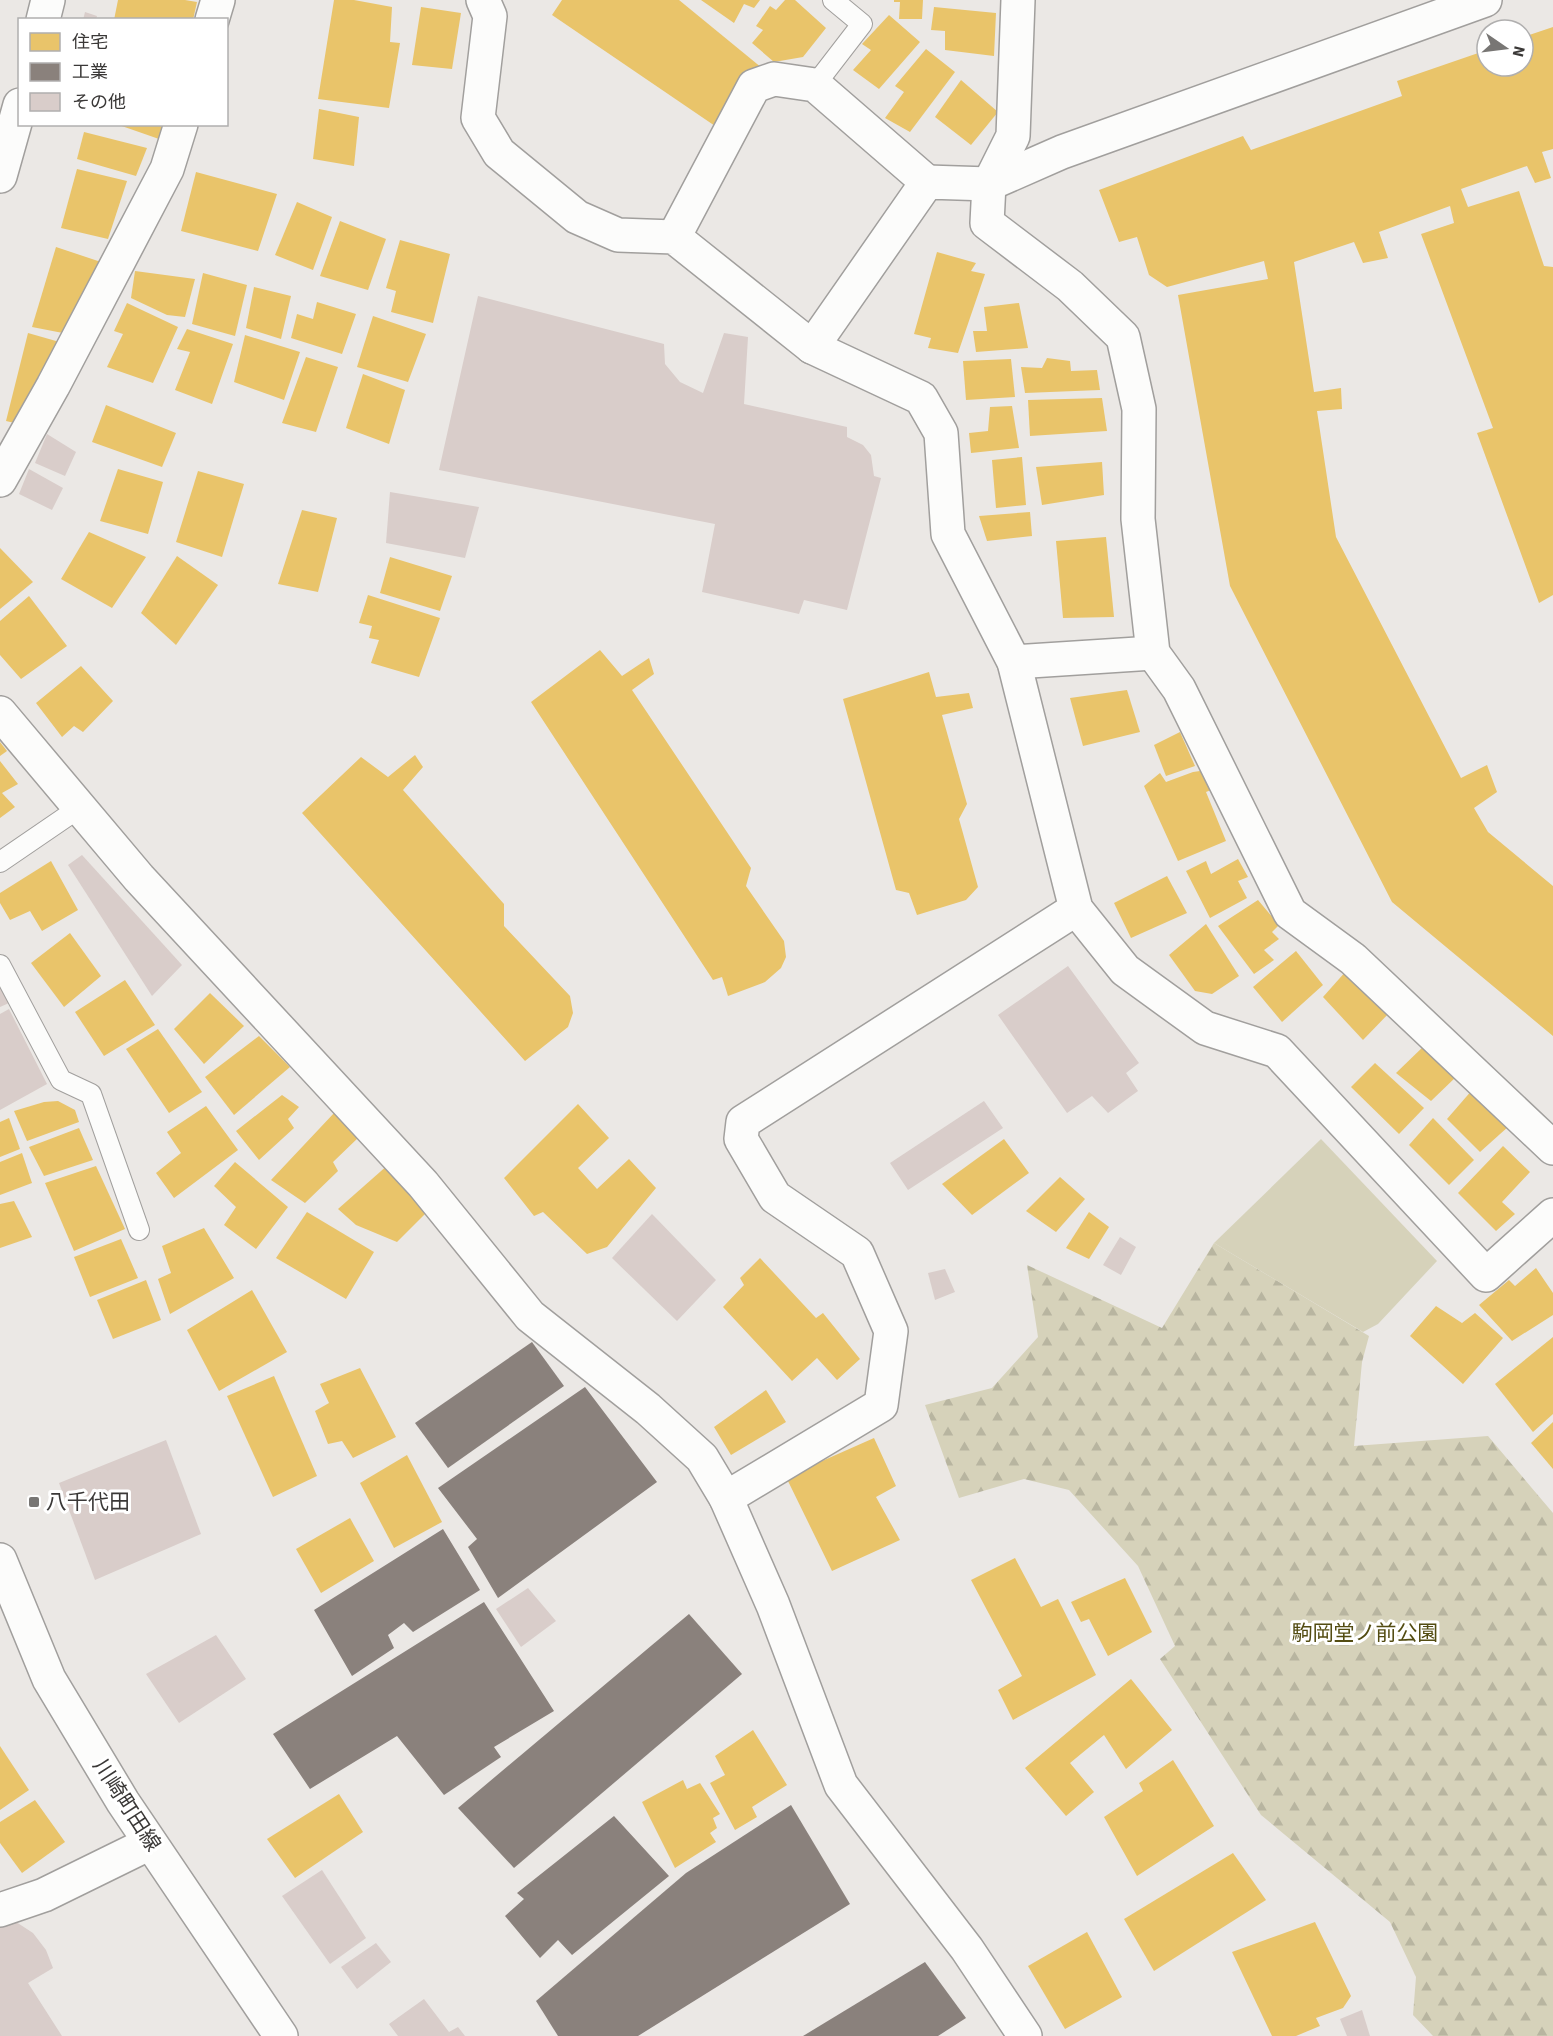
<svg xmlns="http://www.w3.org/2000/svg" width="1553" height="2036" font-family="'Source Sans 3','Noto Sans JP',sans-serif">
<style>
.forest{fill:url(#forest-firs)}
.park{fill:#d6d2ba}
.homes{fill:#e9c46a}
.industry{fill:#8a817c}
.building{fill:#d9cdca}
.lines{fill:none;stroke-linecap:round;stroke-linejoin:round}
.lane-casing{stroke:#a19f9d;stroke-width:22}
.street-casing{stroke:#a19f9d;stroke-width:36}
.secondary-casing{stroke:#a19f9d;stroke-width:36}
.lane{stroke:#fcfcfb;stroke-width:20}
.street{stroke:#fcfcfb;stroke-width:33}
.secondary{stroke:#fcfcfb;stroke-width:33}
.poi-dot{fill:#787674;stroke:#fff;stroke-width:2}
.labels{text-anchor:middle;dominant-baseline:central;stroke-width:6;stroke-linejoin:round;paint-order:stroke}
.poi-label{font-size:21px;fill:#3a3837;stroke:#fff;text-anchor:start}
.park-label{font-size:21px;fill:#534c12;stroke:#fff}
.street-label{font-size:21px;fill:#3a3837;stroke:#fff}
</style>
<defs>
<pattern id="forest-firs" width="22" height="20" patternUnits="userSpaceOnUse" patternTransform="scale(1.5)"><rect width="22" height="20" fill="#d6d2ba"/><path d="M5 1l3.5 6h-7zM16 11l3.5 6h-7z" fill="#b8b5a0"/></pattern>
</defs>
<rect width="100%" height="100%" fill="#ebe8e5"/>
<path class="forest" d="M1214 1243 1369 1336 1362 1362 1354 1446 1488 1436 1553 1513V2036H1433L1413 2015 1416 1977 1390 1922 1261 1815 1160 1659 1175 1646 1138 1566 1069 1490 1024 1479 959 1498 925 1405 992 1388 1038 1337 1027 1265 1162 1328Z"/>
<path class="park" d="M1321 1139 1437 1261 1378 1324 1363 1332 1214 1243Z"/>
<g class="homes">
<path d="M118 0H185L197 2 193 20H114Z"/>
<path d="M334 0H354L392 7 390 42 400 43 389 108 318 99Z"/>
<path d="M562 0H679L762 68 718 128 552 15Z"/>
<path d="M701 0H760L754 8 744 4 734 23Z"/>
<path d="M785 0H795L826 28 803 57 774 62 752 43 763 30 756 26 770 6 776 10Z"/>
<path d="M894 0H923L922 19H899L900 2H894Z"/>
<path d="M421 7 461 13 452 69 412 65Z"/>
<path d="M934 7 996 13 994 56 945 50V31L931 30Z"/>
<path d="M889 15 920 42 879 89 853 70 871 50 862 44Z"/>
<path d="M1553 27V149L1542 152 1551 178 1535 183 1527 166 1461 189 1468 207 1519 191 1544 266 1553 267V595L1539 603 1477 433 1493 428 1421 234 1454 223 1450 206 1379 232 1388 258 1363 263 1354 242 1294 262 1314 392 1341 388 1342 409 1317 411 1336 537 1461 778 1487 765 1497 792 1474 808 1488 832 1553 886V1036L1392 902 1230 586 1178 295 1268 279 1264 261 1167 287 1149 275 1137 237 1119 242 1099 190 1243 136 1251 150 1402 96 1397 81 1487 50V66H1523V37Z"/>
<path d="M926 49 955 72 910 132 885 118 904 92 895 86Z"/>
<path d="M961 80 998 112 971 145 935 117Z"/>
<path d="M319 109 359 117 354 166 313 159Z"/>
<path d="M116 124H164L159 139Z"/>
<path d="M84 132 147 148 136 176 77 159Z"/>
<path d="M77 169 127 181 108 239 61 228Z"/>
<path d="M196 172 277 194 258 251 181 231Z"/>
<path d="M297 202 332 217 313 270 275 255Z"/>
<path d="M340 221 386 239 368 290 320 276Z"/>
<path d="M400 240 450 254 433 323 391 312 396 291 386 288Z"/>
<path d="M56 247 101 262 68 334 32 327Z"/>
<path d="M937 252 976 263 971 271 985 274 958 353 928 348 931 338 914 334Z"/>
<path d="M135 271 195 279 185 317 167 315 131 298Z"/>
<path d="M203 273 247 285 235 336 192 324Z"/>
<path d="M254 287 291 296 281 339 246 328Z"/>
<path d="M317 302 356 314 342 354 291 338 297 314 313 319Z"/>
<path d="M127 303 178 327 153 383 107 367 123 334 114 331Z"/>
<path d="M1019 303 1028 348 976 352 973 331H987L984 307Z"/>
<path d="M373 316 426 334 408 382 357 367Z"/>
<path d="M187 329 233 344 212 404 175 390 190 352 177 349Z"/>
<path d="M28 333 63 343 19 424 6 421Z"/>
<path d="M245 335 300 352 284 400 234 382Z"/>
<path d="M306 357 338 367 316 432 282 423Z"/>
<path d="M1047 358 1070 361 1071 371 1097 370 1100 390 1025 393 1021 367 1042 368Z"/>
<path d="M1011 359 1015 397 966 400 963 361Z"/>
<path d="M363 374 405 390 389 444 346 428Z"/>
<path d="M1102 398 1107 431 1030 436 1028 400Z"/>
<path d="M106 405 176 433 162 467 92 442Z"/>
<path d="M1012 406 1019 448 971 453 969 433 988 431 990 407Z"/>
<path d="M1022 457 1026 505 996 508 992 460Z"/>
<path d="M1102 462 1104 495 1042 505 1036 467Z"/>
<path d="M118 469 163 482 148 534 100 521Z"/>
<path d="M198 471 244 484 222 557 176 542Z"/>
<path d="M302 510 337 518 318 592 278 584Z"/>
<path d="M1030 512 1032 536 987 541 979 516Z"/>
<path d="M89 532 146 557 112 608 61 579Z"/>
<path d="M1106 537 1114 617 1063 618 1056 541Z"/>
<path d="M0 548 33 582 0 609Z"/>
<path d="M177 556 218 585 176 645 141 613Z"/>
<path d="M390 557 452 576 440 611 380 593Z"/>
<path d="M368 595 440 618 419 677 371 663 379 640 369 638 372 626 359 623Z"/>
<path d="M29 596 67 646 21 679 0 655V621Z"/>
<path d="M600 650 622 676 649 658 654 674 632 690 751 868 746 886 784 941 786 957 781 968 765 982 728 996 722 977 713 980 531 702Z"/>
<path d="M81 666 113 701 83 732 74 726 62 737 36 703Z"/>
<path d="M929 672 936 697 969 693 973 708 942 715 967 804 959 819 978 887 966 900 917 915 909 893 896 890 843 699Z"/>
<path d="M1127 690 1140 732 1083 746 1070 698Z"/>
<path d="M1180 732 1195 766 1166 776 1154 745Z"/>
<path d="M0 742 7 751 0 756Z"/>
<path d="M415 755 423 767 403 790 504 904V926L570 996 573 1013 568 1027 525 1061 302 813 361 757 388 777Z"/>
<path d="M0 761 18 784 2 793 15 807 0 818Z"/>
<path d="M1207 770 1216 788 1206 792 1226 841 1178 861 1144 786 1160 773 1166 782 1193 772Z"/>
<path d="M1238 859 1248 877 1238 881 1247 898 1210 918 1186 871 1206 861 1211 874Z"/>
<path d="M51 861 78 910 42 931 30 911 10 920 0 903V893Z"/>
<path d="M1167 876 1187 913 1131 938 1114 903Z"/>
<path d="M1258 900 1279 925 1272 932 1279 939 1264 950 1274 960 1254 974 1218 926Z"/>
<path d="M1206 924 1239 976 1212 994 1195 991 1169 955Z"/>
<path d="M70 933 101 976 64 1007 31 963Z"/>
<path d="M1296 951 1323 985 1282 1022 1253 987Z"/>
<path d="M1347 970 1392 1010 1363 1040 1323 997Z"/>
<path d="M125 980 155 1025 104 1056 75 1012Z"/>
<path d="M210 993 244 1026 204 1064 174 1029Z"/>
<path d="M158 1029 202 1092 169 1113 126 1049Z"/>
<path d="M259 1036 290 1067 234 1115 205 1077Z"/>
<path d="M1426 1044 1458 1075 1431 1101 1396 1073Z"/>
<path d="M1375 1063 1424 1108 1399 1134 1351 1087Z"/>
<path d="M1473 1089 1509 1126 1480 1152 1447 1119Z"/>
<path d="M282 1095 299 1107 288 1119 294 1128 259 1160 236 1131Z"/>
<path d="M58 1101 75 1110 79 1122 27 1141 14 1111 44 1102Z"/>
<path d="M578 1104 609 1138 578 1168 597 1189 629 1159 656 1188 607 1247 587 1254 543 1212 534 1216 504 1178Z"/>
<path d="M206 1106 238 1150 174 1198 156 1173 181 1153 167 1132Z"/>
<path d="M335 1112 359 1137 333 1162 338 1171 305 1203 271 1180Z"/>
<path d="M9 1118 20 1149 0 1157V1122Z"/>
<path d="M1433 1118 1474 1160 1449 1185 1409 1145Z"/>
<path d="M79 1128 93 1160 44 1176 29 1147Z"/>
<path d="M1004 1139 1029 1173 972 1215 942 1184Z"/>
<path d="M1503 1146 1530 1172 1502 1202 1515 1214 1496 1231 1458 1193Z"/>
<path d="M22 1153 32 1183 0 1195V1162Z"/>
<path d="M235 1162 288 1207 256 1249 224 1225 236 1207 214 1186Z"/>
<path d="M389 1164 429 1210 397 1242 356 1225 338 1209Z"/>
<path d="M96 1166 125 1229 74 1251 45 1183Z"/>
<path d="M1060 1177 1085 1199 1056 1232 1026 1211Z"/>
<path d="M14 1201 32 1237 0 1248V1204Z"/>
<path d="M307 1212 374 1252 346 1299 276 1258Z"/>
<path d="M1089 1212 1109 1227 1089 1259 1066 1248Z"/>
<path d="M204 1228 234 1278 170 1314 158 1279 171 1273 162 1246Z"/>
<path d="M121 1239 138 1278 90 1297 74 1257Z"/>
<path d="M760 1258 816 1318 823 1313 860 1359 837 1380 817 1358 792 1381 723 1307 744 1285 740 1278Z"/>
<path d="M1536 1268 1553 1293V1315L1512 1341 1479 1305 1509 1280 1515 1286Z"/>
<path d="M146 1280 161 1320 113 1339 97 1300Z"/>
<path d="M252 1290 287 1352 219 1391 187 1330Z"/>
<path d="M1436 1306 1462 1323 1475 1313 1503 1338 1463 1384 1410 1336Z"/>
<path d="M1553 1337V1414L1533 1432 1495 1384Z"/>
<path d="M360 1368 396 1437 353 1458 342 1441 328 1444 315 1411 329 1403 320 1384Z"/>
<path d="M274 1376 317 1476 273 1497 227 1396Z"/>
<path d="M766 1390 786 1422 731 1455 714 1427Z"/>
<path d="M1553 1422V1469L1531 1443Z"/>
<path d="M874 1438 896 1486 876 1497 900 1540 832 1571 786 1477Z"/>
<path d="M407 1455 442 1522 394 1548 360 1483Z"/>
<path d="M350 1518 374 1561 321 1593 296 1549Z"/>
<path d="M1015 1558 1041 1607 1058 1599 1096 1675 1013 1720 998 1690 1022 1676 971 1580Z"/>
<path d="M1125 1578 1152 1632 1108 1656 1089 1619 1081 1622 1071 1602Z"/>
<path d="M1131 1679 1172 1730 1126 1769 1104 1735 1070 1763 1094 1792 1066 1816 1025 1768Z"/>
<path d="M753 1730 787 1785 752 1807 757 1817 735 1830 710 1783 725 1775 715 1756Z"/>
<path d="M0 1746 29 1790 0 1810Z"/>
<path d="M1173 1760 1214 1826 1137 1876 1104 1817 1143 1791 1139 1783Z"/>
<path d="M683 1780 687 1789 700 1783 720 1814 713 1818 717 1828 710 1833 716 1842 675 1868 642 1802Z"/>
<path d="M339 1794 363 1832 295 1878 267 1839Z"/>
<path d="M35 1800 65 1842 22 1873 0 1843V1822Z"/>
<path d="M1233 1853 1266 1900 1154 1971 1124 1919Z"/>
<path d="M1315 1922 1351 1996 1343 2008 1316 2018 1320 2026 1296 2036H1272L1232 1952Z"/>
<path d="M1087 1932 1122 1997 1065 2029 1028 1966Z"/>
</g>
<g class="industry">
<path d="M532 1342 564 1386 448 1468 415 1423Z"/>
<path d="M585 1387 657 1482 498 1598 468 1547 477 1539 438 1488Z"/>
<path d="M443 1529 480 1590 413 1632 404 1623 388 1635 394 1648 352 1676 314 1610Z"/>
<path d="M484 1602 554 1711 494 1747 501 1757 444 1795 397 1736 310 1789 273 1734Z"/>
<path d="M689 1614 742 1674 514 1868 458 1808Z"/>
<path d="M791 1805 850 1904 638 2036H558L536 2001 686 1873Z"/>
<path d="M614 1816 669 1876 572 1955 558 1940 540 1958 505 1916 524 1899 517 1893Z"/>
<path d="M925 1962 966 2018 938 2036H803Z"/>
</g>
<g class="building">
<path d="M85 12 97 16 96 20H83Z"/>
<path d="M478 296 664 344 665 364 680 382 703 393 724 333 748 337 744 404 847 427V437L863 445 871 455 874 476 881 478 847 610 804 600 799 614 702 592 715 524 439 470Z"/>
<path d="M47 434 76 452 65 476 35 463Z"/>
<path d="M29 469 63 488 52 510 19 494Z"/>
<path d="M390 492 479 507 465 558 386 543Z"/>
<path d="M82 855 182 965 152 996 68 865Z"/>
<path d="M1068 966 1139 1063 1126 1073 1138 1091 1108 1113 1092 1096 1067 1113 998 1015Z"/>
<path d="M0 987 9 1003 0 1007Z"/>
<path d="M9 1009 47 1084 0 1110V1014Z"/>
<path d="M984 1101 1003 1128 908 1190 890 1163Z"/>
<path d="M652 1214 716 1280 677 1321 612 1258Z"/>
<path d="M1120 1237 1136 1247 1121 1275 1103 1265Z"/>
<path d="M945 1269 955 1292 935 1300 928 1273Z"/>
<path d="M166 1440 201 1534 95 1580 59 1483Z"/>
<path d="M528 1588 556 1621 521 1647 496 1609Z"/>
<path d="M216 1635 246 1679 179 1723 146 1674Z"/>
<path d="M322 1870 366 1938 330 1964 282 1896Z"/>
<path d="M10 1918 33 1933 46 1950 53 1968 28 1983 62 2036H0V1924Z"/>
<path d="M376 1943 391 1962 357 1989 341 1967Z"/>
<path d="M424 1999 449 2032 458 2027 465 2036H398L389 2024Z"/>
<path d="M1362 2010 1370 2036H1347L1340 2019Z"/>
</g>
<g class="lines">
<g class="lane-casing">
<g id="lane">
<path d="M815 85 862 24 833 0"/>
<path d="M0 862 79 808"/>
<path d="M0 965 61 1080 91 1094 139 1230"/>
</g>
</g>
<g class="street-casing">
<g id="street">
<path d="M483 0 490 16 478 118 499 153 577 217 618 235 674 237 812 347 921 398 941 433 948 534 1014 662 1076 909 1125 970 1205 1028 1277 1051 1486 1275 1553 1215"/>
<path d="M1018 0 1013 136 989 184 987 223 1070 286 1123 337 1139 409 1138 519 1153 653 1179 689 1290 913 1353 959 1553 1148"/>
<path d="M212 20 218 0"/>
<path d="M674 237 754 86 774 79 815 85 927 182"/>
<path d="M812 347 927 182 989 184 1062 152 1485 0"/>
<path d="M0 480 53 386 167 169 181 124"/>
<path d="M1014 662 1153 653"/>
<path d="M0 713 139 878 423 1184 530 1316 648 1409 702 1458 726 1498 773 1605 841 1785 967 1949 1025 2036"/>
<path d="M726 1498 881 1405 891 1331 857 1253 775 1197 741 1139 743 1122 1076 909"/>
<path d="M0 1910 44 1895 150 1843"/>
</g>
</g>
<g class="secondary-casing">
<g id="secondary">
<path d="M43 20 48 0"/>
<path d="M0 176 20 105"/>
<path d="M0 1560 49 1679 123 1802 281 2036"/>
</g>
</g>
<use href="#lane" class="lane"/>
<use href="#street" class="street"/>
<use href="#secondary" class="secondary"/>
</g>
<rect class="poi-dot" x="28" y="1496" width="12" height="12" rx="3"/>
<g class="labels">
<g class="poi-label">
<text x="46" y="1502">八千代田</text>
</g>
<g class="park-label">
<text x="1365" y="1633">駒岡堂ノ前公園</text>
</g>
<g class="street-label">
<text transform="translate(127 1805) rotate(57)">川崎町田線</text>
</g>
</g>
<rect x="18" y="18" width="210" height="108" fill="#ffffff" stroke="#b0afaf" stroke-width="1.5"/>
<rect x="30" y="33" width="30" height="18" fill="#e9c46a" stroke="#b0afaf" stroke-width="1.5"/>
<text x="72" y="48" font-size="18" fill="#3a3837">住宅</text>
<rect x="30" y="63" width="30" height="18" fill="#8a817c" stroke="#b0afaf" stroke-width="1.5"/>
<text x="72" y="78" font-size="18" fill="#3a3837">工業</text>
<rect x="30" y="93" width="30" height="18" fill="#d9cdca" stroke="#b0afaf" stroke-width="1.5"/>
<text x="72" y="108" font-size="18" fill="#3a3837">その他</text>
<g transform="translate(1505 48) rotate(104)"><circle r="28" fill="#ffffff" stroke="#b0afaf" stroke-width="1.5"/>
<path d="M0-4.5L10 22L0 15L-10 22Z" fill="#787674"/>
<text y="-9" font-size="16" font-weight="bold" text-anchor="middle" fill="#3a3837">N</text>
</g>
</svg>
